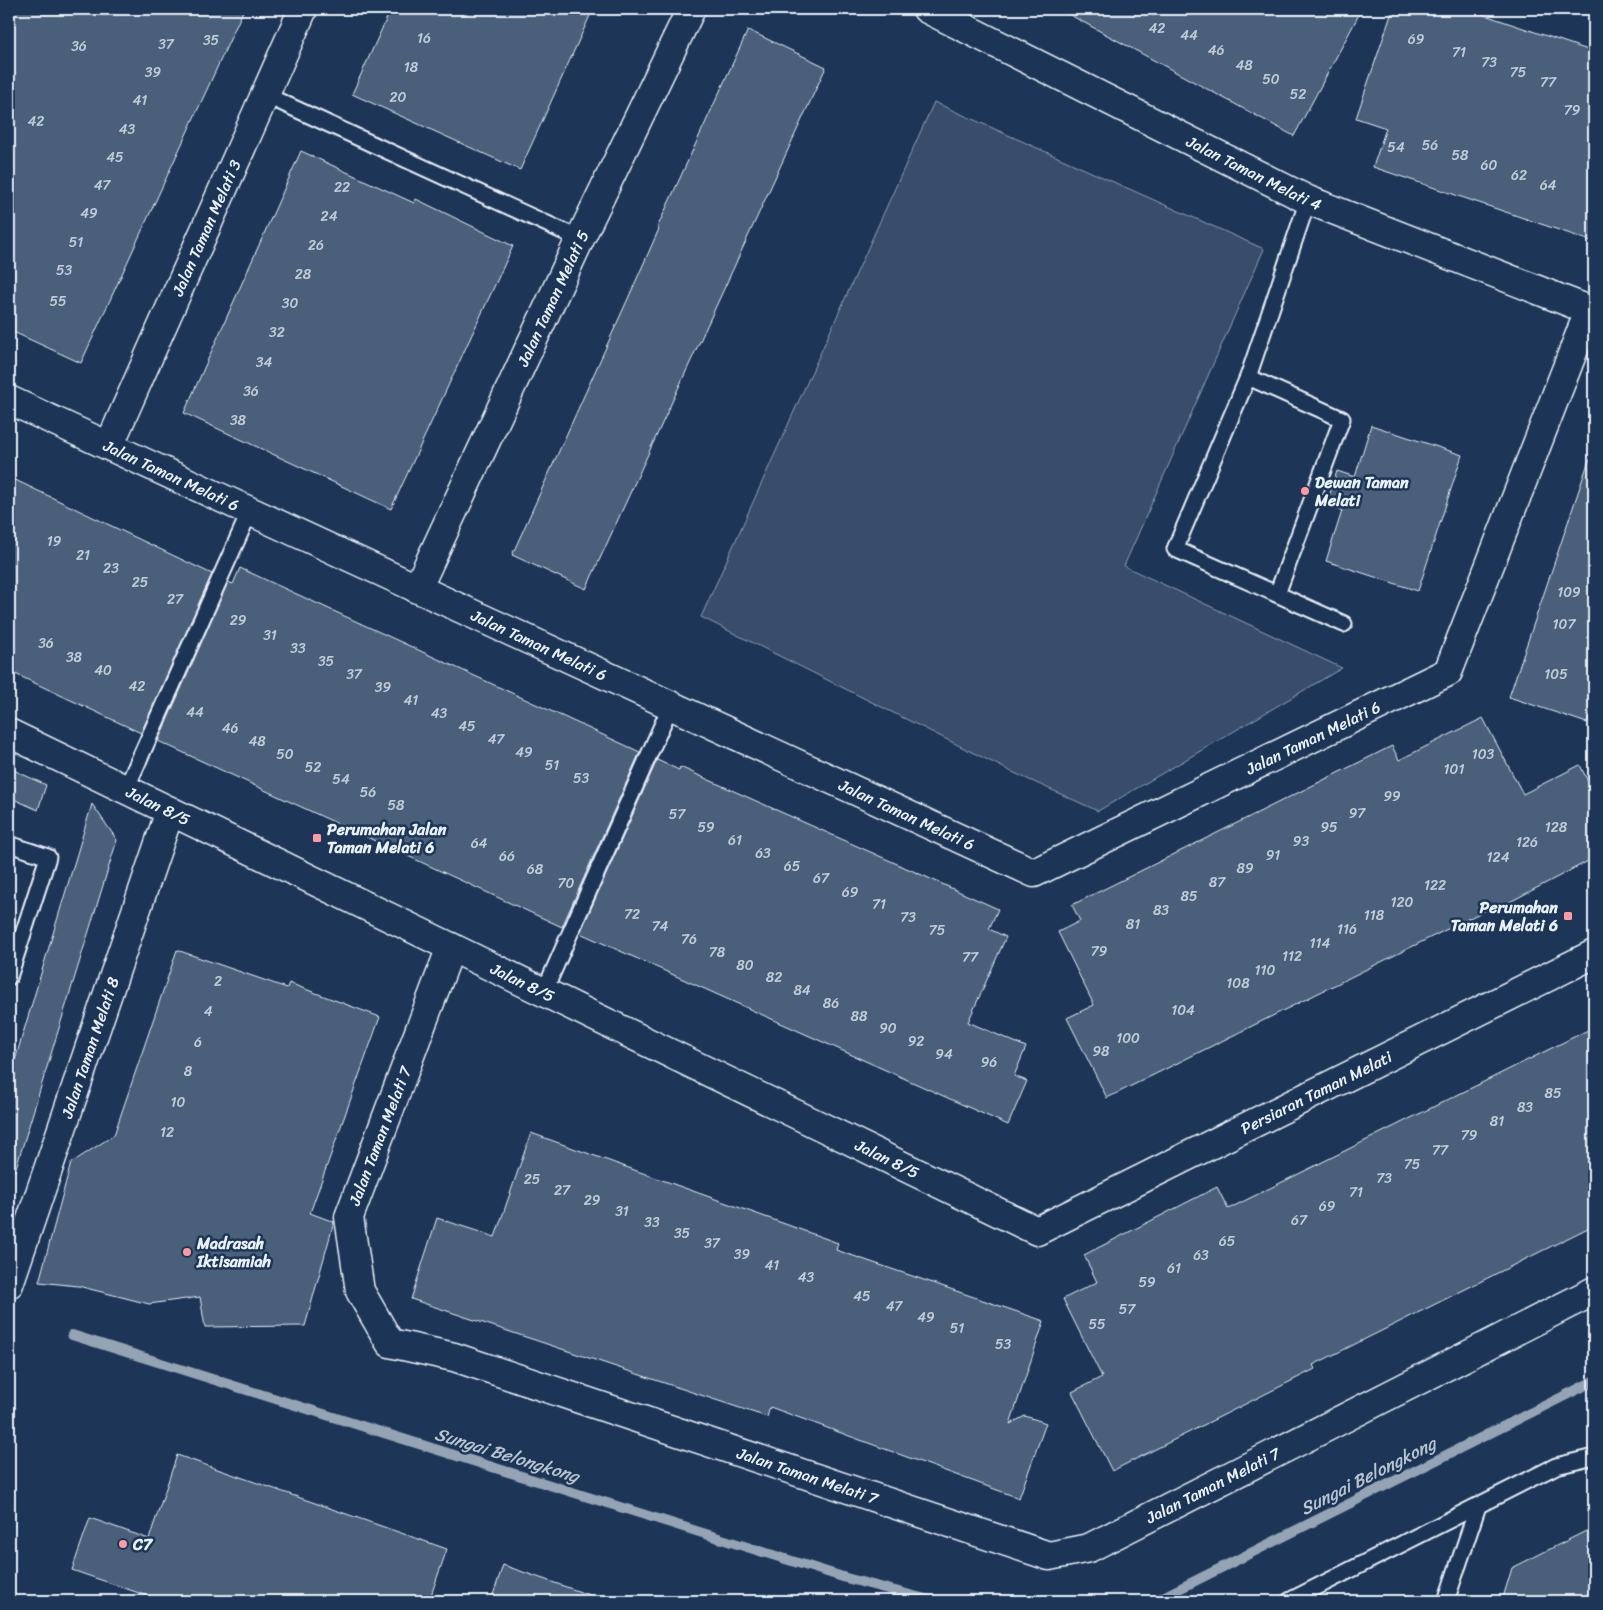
<svg xmlns="http://www.w3.org/2000/svg" width="1603" height="1610" font-family="Sriracha,sans-serif">
<style>
.green{fill:#374d6c;stroke:#909fb2}
.lines{fill:none;stroke-linecap:round;stroke-linejoin:round}
.stream{stroke:#95a4b5;stroke-width:10}
.building{fill:#495e7a;stroke:#e8f1f8}
.service-casing{stroke:#e8f1f8;stroke-width:19}
.minor-casing{stroke:#e8f1f8;stroke-width:31}
.service{stroke:#1d3557;stroke-width:15}
.minor{stroke:#1d3557;stroke-width:28}
.poi-dot{fill:#ff9aa2;stroke:#1d3557;stroke-width:2}
.labels{text-anchor:middle;dominant-baseline:central;stroke-width:5;stroke-linejoin:round;paint-order:stroke}
.number-label{font-size:14px;fill:#c0ccd8}
.street-label{font-size:16px;fill:#e8f1f8;stroke:#1d3557}
.poi-label{font-size:16px;font-weight:bold;fill:#e8f1f8;stroke:#1d3557;text-anchor:start}
.water-label{font-size:18px;font-style:italic;fill:#b7c4d1;stroke:#1d3557}
</style>
<rect width="100%" height="100%" fill="#1d3557"/>
<filter id="ink" filterUnits="userSpaceOnUse"><feTurbulence type="fractalNoise" baseFrequency=".02" numOctaves="2"/><feDisplacementMap in="SourceGraphic" scale="10" xChannelSelector="R" yChannelSelector="G"/><feConvolveMatrix kernelMatrix="1 2 1 2 8 2 1 2 1" color-interpolation-filters="sRGB"/></filter>
<g filter="url(#ink)">
<path class="green" d="M934 102 1264 249 1124 566 1342 668 1098 811 1012 772 701 617Z"/>
<g class="lines">
<g class="stream">
<path d="M72 1335 846 1578 933 1601"/>
<path d="M1155 1601 1594 1381"/>
</g>
</g>
<g class="building">
<path d="M9 9H244L81 363 9 330Z"/>
<path d="M391 9H593L520 170 352 94Z"/>
<path d="M1059 9H1362L1294 136Z"/>
<path d="M1393 9H1467L1594 52V242L1373 167 1386 128 1356 118Z"/>
<path d="M748 30 826 67 586 589 512 555 631 292 659 229 657 228Z"/>
<path d="M301 151 414 203 416 199 513 246 391 509 184 413Z"/>
<path d="M1371 425 1462 455 1418 591 1326 561 1342 511 1326 506 1337 471 1355 477Z"/>
<path d="M1589 460H1594V703L1587 723 1509 697Z"/>
<path d="M9 477 212 574 141 733 9 671Z"/>
<path d="M240 568 640 752 562 927 158 741 228 582 233 584Z"/>
<path d="M1483 718 1523 794 1580 765 1594 794V858L1504 905 1502 902 1107 1098 1067 1018 1094 1005 1058 932 1080 921 1072 905 1392 746 1399 760Z"/>
<path d="M657 760 679 770 680 767 998 909 989 929 1006 937 968 1022 1026 1047 1014 1076 1027 1081 1008 1125 580 933Z"/>
<path d="M9 768 46 785 38 810 9 797Z"/>
<path d="M92 804 117 840 15 1171 9 1170V1080Z"/>
<path d="M177 950 287 988 289 983 380 1017 310 1213 334 1222 305 1326 205 1327 200 1297 149 1304 78 1286 39 1282 71 1163 114 1135Z"/>
<path d="M1594 1027V1225L1313 1365 1315 1369 1112 1471 1072 1392 1102 1377 1063 1299 1097 1282 1084 1255 1217 1187 1228 1209Z"/>
<path d="M531 1133 838 1243 836 1250 1044 1321 1010 1424 1025 1416 1046 1423 1019 1498 770 1407 767 1417 411 1299 437 1218 495 1237Z"/>
<path d="M177 1455 447 1549 429 1601H162L72 1570 90 1518 149 1539Z"/>
<path d="M1594 1527V1591L1574 1601H1502L1512 1568Z"/>
<path d="M503 1565 595 1597 594 1601H491Z"/>
</g>
<g class="lines">
<g class="service-casing">
<g id="service">
<path d="M263 94 580 239"/>
<path d="M1308 200 1248 377 1175 549 1344 624"/>
<path d="M1248 377 1342 419 1277 594"/>
<path d="M126 789 250 511"/>
<path d="M9 844 48 857 9 977"/>
<path d="M544 992 671 705"/>
<path d="M1289 1601 1556 1466 1594 1457"/>
<path d="M1446 1601 1478 1506"/>
</g>
</g>
<g class="minor-casing">
<g id="minor">
<path id="s1" d="M927 9 1308 200 1594 312"/>
<path id="s2" d="M9 400 1034 873 1448 672 1589 311"/>
<path id="s3" d="M109 446 303 9"/>
<path id="s4" d="M417 589 580 239 691 9"/>
<path id="s5" d="M9 733 1037 1231 1594 954"/>
<path id="s6" d="M451 947 349 1217 360 1291 390 1343 454 1357 1049 1556 1089 1548 1594 1291"/>
<path id="s7" d="M9 1284 170 811"/>
</g>
</g>
<use href="#service" class="service"/>
<use href="#minor" class="minor"/>
</g>
</g>
<g class="poi-dot">
<circle cx="1305" cy="491" r="5"/>
<rect x="312" y="833" width="10" height="10" rx="2.5"/>
<rect x="1563" y="911" width="10" height="10" rx="2.5"/>
<circle cx="187" cy="1252" r="5"/>
<circle cx="123" cy="1544" r="5"/>
</g>
<g class="labels">
<g class="number-label">
<text x="1157" y="28">42</text>
<text x="1189" y="35">44</text>
<text x="424" y="38">16</text>
<text x="1416" y="39">69</text>
<text x="211" y="40">35</text>
<text x="166" y="44">37</text>
<text x="79" y="46">36</text>
<text x="1216" y="50">46</text>
<text x="1459" y="52">71</text>
<text x="1489" y="62">73</text>
<text x="1244" y="65">48</text>
<text x="411" y="67">18</text>
<text x="153" y="72">39</text>
<text x="1518" y="72">75</text>
<text x="1271" y="79">50</text>
<text x="1548" y="82">77</text>
<text x="1298" y="94">52</text>
<text x="398" y="97">20</text>
<text x="140" y="100">41</text>
<text x="1572" y="110">79</text>
<text x="36" y="121">42</text>
<text x="127" y="129">43</text>
<text x="1430" y="145">56</text>
<text x="1396" y="147">54</text>
<text x="1460" y="155">58</text>
<text x="115" y="157">45</text>
<text x="1489" y="165">60</text>
<text x="1519" y="175">62</text>
<text x="102" y="185">47</text>
<text x="1548" y="185">64</text>
<text x="342" y="187">22</text>
<text x="89" y="213">49</text>
<text x="329" y="216">24</text>
<text x="76" y="242">51</text>
<text x="316" y="245">26</text>
<text x="64" y="270">53</text>
<text x="303" y="274">28</text>
<text x="58" y="301">55</text>
<text x="290" y="303">30</text>
<text x="277" y="332">32</text>
<text x="264" y="362">34</text>
<text x="251" y="391">36</text>
<text x="238" y="420">38</text>
<text x="54" y="541">19</text>
<text x="83" y="555">21</text>
<text x="111" y="568">23</text>
<text x="140" y="582">25</text>
<text x="1569" y="592">109</text>
<text x="175" y="599">27</text>
<text x="238" y="620">29</text>
<text x="1564" y="624">107</text>
<text x="270" y="635">31</text>
<text x="46" y="643">36</text>
<text x="298" y="648">33</text>
<text x="74" y="657">38</text>
<text x="326" y="661">35</text>
<text x="103" y="670">40</text>
<text x="354" y="674">37</text>
<text x="1556" y="674">105</text>
<text x="137" y="686">42</text>
<text x="383" y="687">39</text>
<text x="411" y="700">41</text>
<text x="195" y="712">44</text>
<text x="439" y="713">43</text>
<text x="467" y="726">45</text>
<text x="230" y="728">46</text>
<text x="496" y="739">47</text>
<text x="257" y="741">48</text>
<text x="524" y="752">49</text>
<text x="285" y="754">50</text>
<text x="1483" y="754">103</text>
<text x="552" y="765">51</text>
<text x="313" y="767">52</text>
<text x="1454" y="769">101</text>
<text x="581" y="778">53</text>
<text x="341" y="779">54</text>
<text x="368" y="792">56</text>
<text x="1392" y="796">99</text>
<text x="396" y="805">58</text>
<text x="1357" y="813">97</text>
<text x="677" y="814">57</text>
<text x="706" y="827">59</text>
<text x="1329" y="827">95</text>
<text x="1556" y="827">128</text>
<text x="735" y="840">61</text>
<text x="1301" y="841">93</text>
<text x="1527" y="842">126</text>
<text x="479" y="843">64</text>
<text x="763" y="853">63</text>
<text x="1273" y="855">91</text>
<text x="507" y="856">66</text>
<text x="1498" y="857">124</text>
<text x="792" y="866">65</text>
<text x="1245" y="868">89</text>
<text x="535" y="869">68</text>
<text x="821" y="878">67</text>
<text x="1217" y="882">87</text>
<text x="566" y="883">70</text>
<text x="1435" y="885">122</text>
<text x="850" y="892">69</text>
<text x="1189" y="896">85</text>
<text x="1402" y="902">120</text>
<text x="879" y="904">71</text>
<text x="1161" y="910">83</text>
<text x="632" y="914">72</text>
<text x="1374" y="915">118</text>
<text x="908" y="917">73</text>
<text x="1133" y="924">81</text>
<text x="660" y="926">74</text>
<text x="1347" y="929">116</text>
<text x="937" y="930">75</text>
<text x="689" y="939">76</text>
<text x="1320" y="943">114</text>
<text x="1099" y="951">79</text>
<text x="717" y="952">78</text>
<text x="1292" y="956">112</text>
<text x="970" y="957">77</text>
<text x="745" y="965">80</text>
<text x="1265" y="970">110</text>
<text x="774" y="977">82</text>
<text x="218" y="981">2</text>
<text x="1238" y="983">108</text>
<text x="802" y="990">84</text>
<text x="831" y="1003">86</text>
<text x="1183" y="1010">104</text>
<text x="208" y="1011">4</text>
<text x="859" y="1016">88</text>
<text x="888" y="1028">90</text>
<text x="1128" y="1038">100</text>
<text x="916" y="1041">92</text>
<text x="198" y="1042">6</text>
<text x="1101" y="1051">98</text>
<text x="944" y="1054">94</text>
<text x="989" y="1062">96</text>
<text x="188" y="1071">8</text>
<text x="1553" y="1093">85</text>
<text x="178" y="1102">10</text>
<text x="1525" y="1107">83</text>
<text x="1497" y="1121">81</text>
<text x="167" y="1132">12</text>
<text x="1469" y="1135">79</text>
<text x="1440" y="1150">77</text>
<text x="1412" y="1164">75</text>
<text x="1384" y="1178">73</text>
<text x="532" y="1179">25</text>
<text x="562" y="1190">27</text>
<text x="1356" y="1192">71</text>
<text x="592" y="1200">29</text>
<text x="1327" y="1206">69</text>
<text x="622" y="1211">31</text>
<text x="1299" y="1220">67</text>
<text x="652" y="1222">33</text>
<text x="682" y="1233">35</text>
<text x="1227" y="1241">65</text>
<text x="712" y="1243">37</text>
<text x="742" y="1254">39</text>
<text x="1201" y="1255">63</text>
<text x="772" y="1265">41</text>
<text x="1174" y="1268">61</text>
<text x="806" y="1277">43</text>
<text x="1147" y="1282">59</text>
<text x="862" y="1296">45</text>
<text x="894" y="1306">47</text>
<text x="1127" y="1309">57</text>
<text x="926" y="1317">49</text>
<text x="1097" y="1324">55</text>
<text x="957" y="1328">51</text>
<text x="1003" y="1344">53</text>
</g>
<g class="street-label">
<text stroke="none"><textPath href="#s1" startOffset="366">Jalan Taman Melati 4</textPath></text>
<text stroke="none"><textPath href="#s3" startOffset="239">Jalan Taman Melati 3</textPath></text>
<text stroke="none"><textPath href="#s4" startOffset="321">Jalan Taman Melati 5</textPath></text>
<text stroke="none"><textPath href="#s2" startOffset="179">Jalan Taman Melati 6</textPath></text>
<text stroke="none"><textPath href="#s2" startOffset="584">Jalan Taman Melati 6</textPath></text>
<text stroke="none"><textPath href="#s2" startOffset="1439">Jalan Taman Melati 6</textPath></text>
<text stroke="none"><textPath href="#s5" startOffset="166">Jalan 8/5</textPath></text>
<text stroke="none"><textPath href="#s2" startOffset="989">Jalan Taman Melati 6</textPath></text>
<text stroke="none"><textPath href="#s5" startOffset="571">Jalan 8/5</textPath></text>
<text stroke="none"><textPath href="#s7" startOffset="250">Jalan Taman Melati 8</textPath></text>
<text stroke="none"><textPath href="#s5" startOffset="1454">Persiaran Taman Melati</textPath></text>
<text transform="translate(380 1136) rotate(-69)">Jalan Taman Melati 7</text>
<text stroke="none"><textPath href="#s5" startOffset="976">Jalan 8/5</textPath></text>
<text stroke="none"><textPath href="#s6" startOffset="862">Jalan Taman Melati 7</textPath></text>
<text stroke="none"><textPath href="#s6" startOffset="1296">Jalan Taman Melati 7</textPath></text>
</g>
<g class="poi-label">
<text x="1315" y="482">Dewan Taman<tspan x="1315" dy="18">Melati</tspan></text>
<text x="327" y="829">Perumahan Jalan<tspan x="327" dy="18">Taman Melati 6</tspan></text>
<text x="1558" y="907" text-anchor="end">Perumahan<tspan x="1558" dy="18">Taman Melati 6</tspan></text>
<text x="197" y="1243">Madrasah<tspan x="197" dy="18">Iktisamiah</tspan></text>
<text x="133" y="1544">C7</text>
</g>
<g class="water-label">
<text transform="translate(507 1455) rotate(17)">Sungai Belongkong</text>
<text transform="translate(1368 1476) rotate(-27)">Sungai Belongkong</text>
</g>
</g>
<rect width="1603" height="1610" fill="none" stroke="#1d3557" stroke-width="30"/>
<rect x="15" y="15" width="1573" height="1580" fill="none" stroke="#e8f1f8" stroke-width="2" filter="url(#ink)"/>
</svg>
